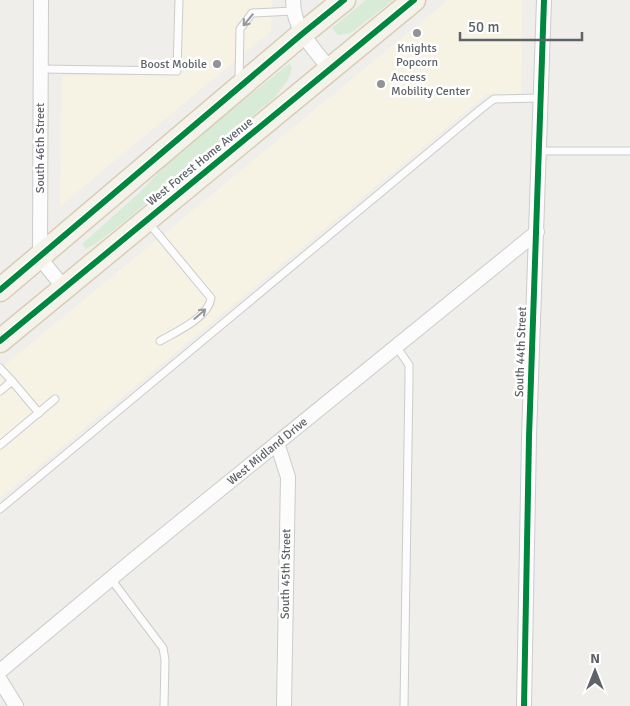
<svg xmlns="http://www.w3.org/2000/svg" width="630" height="706" font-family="Signika,sans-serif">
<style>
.commercial{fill:#f7f3e4}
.green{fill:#d8ebd6}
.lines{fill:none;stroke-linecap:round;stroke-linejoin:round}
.service-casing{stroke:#cbcccc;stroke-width:9}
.minor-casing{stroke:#cbcccc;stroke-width:16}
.primary-casing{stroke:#d7ceb8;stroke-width:25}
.service{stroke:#fdfcfc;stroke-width:7}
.minor{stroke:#fdfcfc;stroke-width:14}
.primary{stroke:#f4f2e9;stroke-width:22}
.cycleway-casing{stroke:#fff;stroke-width:9}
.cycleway{stroke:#00873e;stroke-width:6}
.oneway{stroke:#96999c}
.poi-dot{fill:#919496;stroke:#fff;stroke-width:2}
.labels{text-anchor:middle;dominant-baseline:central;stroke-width:5;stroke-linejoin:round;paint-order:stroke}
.poi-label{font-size:12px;fill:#5f6368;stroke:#fff}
.street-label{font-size:12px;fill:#5f6368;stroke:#fff}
</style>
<rect width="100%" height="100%" fill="#efeeea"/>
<g class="commercial">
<path d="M181 0H272L271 31 60 206 62 76 179 75Z"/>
<path d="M448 0H522L521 95 487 94 0 498V369Z"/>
</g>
<g class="green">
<path d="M366 0H393L351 33 338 35 332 28Z"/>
<path d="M289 64 292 67 288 80 275 97 121 224 95 244 86 249 82 244 139 193 169 162 217 121Z"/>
</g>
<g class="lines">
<g class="service-casing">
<g id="service">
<path d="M41 69 177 71 179 0"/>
<path d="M239 80 240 29 252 13 293 11"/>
<path d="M540 151H630"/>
<path d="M148 222 211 298C209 317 176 332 160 341"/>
<path d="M396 346 409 365V380L404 706"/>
<path d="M0 368 12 381"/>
<path d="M0 391 12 381 39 413"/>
<path d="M0 445 55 399"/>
<path d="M0 509 481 109 494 99 541 98"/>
<path d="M111 579 163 648 165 660 164 706"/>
</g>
</g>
<g class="minor-casing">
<g id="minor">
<path d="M41 0 40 258 64 288"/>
<path d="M293 0C293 29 313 48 330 69"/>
<path d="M277 443 288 477 284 706"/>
<path id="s1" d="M0 671 132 561 537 232"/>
<path d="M0 680 16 706"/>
<path d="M524 706 529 437 544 0"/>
</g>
</g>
<g class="primary-casing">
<g id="primary">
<path d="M0 290 302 34 344 0"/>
<path d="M0 341 414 0"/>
</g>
</g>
<use href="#service" class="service"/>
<use href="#minor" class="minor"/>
<use href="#primary" class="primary"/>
<g class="cycleway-casing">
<g id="cycleway">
<path d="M0 290 302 34 344 0"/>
<path d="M0 341 414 0"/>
<path d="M524 706 529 437 544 0"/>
</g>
</g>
<use href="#cycleway" class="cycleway"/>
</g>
<defs><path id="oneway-shaft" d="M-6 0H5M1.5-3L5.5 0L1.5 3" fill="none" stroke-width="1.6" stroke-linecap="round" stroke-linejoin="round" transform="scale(1.25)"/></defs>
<g class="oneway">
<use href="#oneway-shaft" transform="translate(248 20) rotate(130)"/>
<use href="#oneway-shaft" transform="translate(200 314) rotate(-41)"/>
</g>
<g class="poi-dot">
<circle cx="417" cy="33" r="5"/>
<circle cx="217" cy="64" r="5"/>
<circle cx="381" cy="84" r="5"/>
</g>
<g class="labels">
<g class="poi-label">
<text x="417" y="48">Knights<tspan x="417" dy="14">Popcorn</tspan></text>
<text x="207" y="64" text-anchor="end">Boost Mobile</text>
<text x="391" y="77" text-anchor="start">Access<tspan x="391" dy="14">Mobility Center</tspan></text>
</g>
<g class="street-label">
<text transform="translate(40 148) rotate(-90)">South 46th Street</text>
<text transform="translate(200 162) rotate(-39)">West Forest Home Avenue</text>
<text transform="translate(521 352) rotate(-88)">South 44th Street</text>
<text stroke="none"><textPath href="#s1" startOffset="346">West Midland Drive</textPath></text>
<text transform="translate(286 574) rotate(-89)">South 45th Street</text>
</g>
</g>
<g transform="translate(595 671)" stroke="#ffffff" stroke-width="4" paint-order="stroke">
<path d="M0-4L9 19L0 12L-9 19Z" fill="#5f6368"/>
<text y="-8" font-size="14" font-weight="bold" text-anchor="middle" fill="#5f6368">N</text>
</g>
<path d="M460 32v8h122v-8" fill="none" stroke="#5f6368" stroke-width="2.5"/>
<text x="468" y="32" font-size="15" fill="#5f6368" stroke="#ffffff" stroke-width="4" paint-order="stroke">50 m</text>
</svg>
